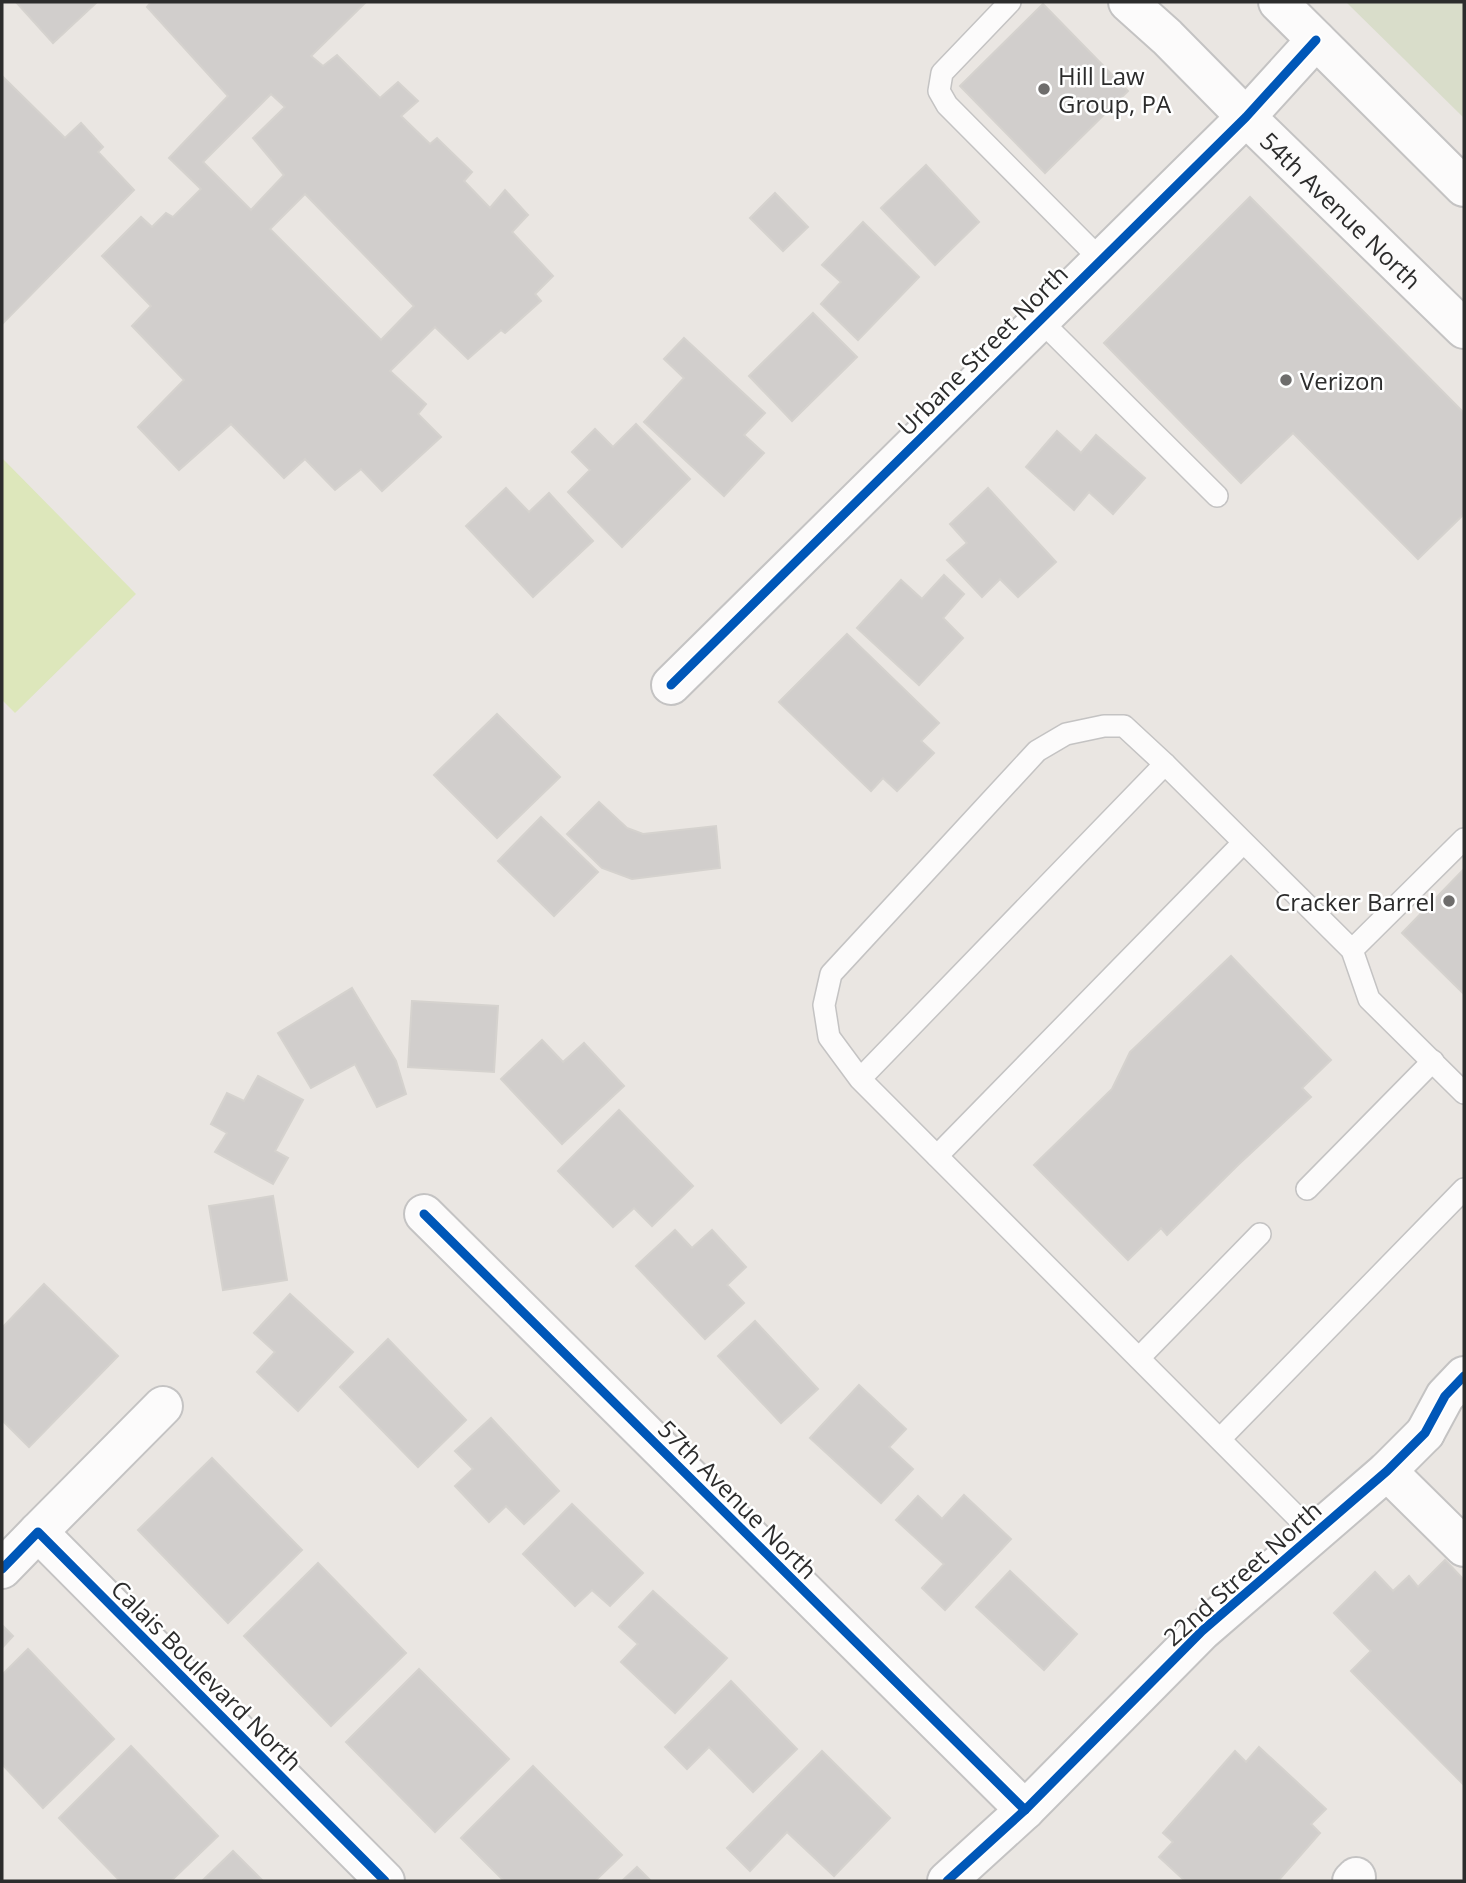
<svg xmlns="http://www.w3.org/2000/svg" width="1466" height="1883" font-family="'Open Sans',sans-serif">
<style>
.cemetery{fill:#d9ddca}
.pitch{fill:#dde7bb}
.building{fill:#d1cecc;stroke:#d5d2ce;stroke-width:2;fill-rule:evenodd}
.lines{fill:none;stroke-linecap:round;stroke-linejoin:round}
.lane-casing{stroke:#c4c3c3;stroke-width:24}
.street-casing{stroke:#c4c3c3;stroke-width:42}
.secondary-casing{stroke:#c4c3c3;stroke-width:42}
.lane{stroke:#fcfbfb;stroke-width:21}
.street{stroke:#fcfbfb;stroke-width:38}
.secondary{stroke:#fcfbfb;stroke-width:38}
.cycleway-casing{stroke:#fff;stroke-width:13}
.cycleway{stroke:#0057b8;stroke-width:9}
.poi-dot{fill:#6e6d6c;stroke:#fff;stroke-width:2.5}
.labels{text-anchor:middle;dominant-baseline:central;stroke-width:5;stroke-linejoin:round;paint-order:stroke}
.poi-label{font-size:24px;fill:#2c2c2c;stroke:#fff;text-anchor:start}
.street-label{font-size:24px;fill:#2c2c2c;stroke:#fff}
</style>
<rect width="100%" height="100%" fill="#eae6e2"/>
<path class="cemetery" d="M1346 2H1464V118Z"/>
<path class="pitch" d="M2 458 136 594 15 713 2 700Z"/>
<g class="building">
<path d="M16 2H97L53 43Z"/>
<path d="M151 2H366L311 56 323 66 337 55 380 98 398 82 418 101 401 116 430 144 437 138 472 172 464 181 490 208 505 190 528 215 512 232 553 276 535 294 541 301 505 333 501 330 468 359 435 327 390 371 426 404 418 414 441 437 382 491 361 469 335 490 305 459 284 478 231 424 179 470 138 427 184 380 132 326 151 306 102 256 141 217 152 227 166 213 173 217 201 189 169 158 228 96 147 7ZM271 94 285 107 253 138 284 175 251 210 203 162ZM305 194 414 306 381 340 270 229Z"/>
<path d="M1043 4 1128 91 1045 173 960 86Z"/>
<path d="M2 76 65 138 81 123 103 147 98 152 134 190 2 324Z"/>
<path d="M926 165 979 222 935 265 881 208Z"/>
<path d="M775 193 808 227 783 251 750 218Z"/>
<path d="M1250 197 1464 413V514L1418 559 1293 433 1241 483 1104 343Z"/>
<path d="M863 222 919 277 858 340 821 304 841 282 822 265Z"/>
<path d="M813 313 857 357 792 421 749 376Z"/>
<path d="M684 338 765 413 744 435 764 453 724 496 644 422 684 378 664 359Z"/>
<path d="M636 424 690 479 622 547 568 492 590 470 572 452 595 429 613 447Z"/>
<path d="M1057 431 1081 453 1096 435 1145 478 1113 514 1089 492 1074 510 1026 467Z"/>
<path d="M506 488 529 512 549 493 593 541 533 597 466 526Z"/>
<path d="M988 488 1056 562 1018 597 1000 579 982 597 947 560 967 543 950 524Z"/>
<path d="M944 575 964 594 943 618 963 638 919 685 857 628 901 580 922 599Z"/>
<path d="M847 634 939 723 921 741 934 753 897 791 883 778 871 791 779 702Z"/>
<path d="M497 714 560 777 497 838 434 775Z"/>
<path d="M599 802 627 828 643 834 716 826 720 868 632 879 602 868 567 834Z"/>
<path d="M541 817 598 872 554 916 498 861Z"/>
<path d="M1464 869V994L1402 933Z"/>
<path d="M1231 956 1331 1060 1302 1088 1311 1097 1238 1165 1167 1235 1161 1228 1128 1260 1034 1165 1112 1089 1130 1052Z"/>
<path d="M352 988 396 1061 406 1094 377 1107 355 1064 311 1088 278 1033Z"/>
<path d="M412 1001 498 1006 494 1072 408 1067Z"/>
<path d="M542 1040 563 1062 584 1043 624 1086 562 1144 501 1079Z"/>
<path d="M258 1076 303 1100 275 1151 288 1158 273 1184 215 1152 227 1133 211 1124 227 1093 244 1101Z"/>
<path d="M619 1110 693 1186 652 1226 634 1208 613 1227 558 1171Z"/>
<path d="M273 1196 287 1280 223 1290 209 1206Z"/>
<path d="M675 1230 692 1248 712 1230 746 1267 727 1285 744 1303 705 1339 636 1266Z"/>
<path d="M44 1284 118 1356 29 1447 2 1420V1328Z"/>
<path d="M290 1294 353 1352 298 1411 257 1372 275 1352 254 1333Z"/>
<path d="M755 1321 818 1389 781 1423 718 1356Z"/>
<path d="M388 1339 466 1420 418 1467 340 1387Z"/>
<path d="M859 1385 906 1429 889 1447 913 1469 881 1503 810 1438Z"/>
<path d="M491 1418 559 1491 524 1524 506 1506 489 1522 455 1486 473 1469 455 1451Z"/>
<path d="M212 1458 302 1550 228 1623 138 1530Z"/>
<path d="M964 1495 1011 1539 945 1610 922 1588 944 1564 896 1520 918 1496 942 1519Z"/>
<path d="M572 1504 643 1573 610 1606 592 1590 575 1606 523 1554Z"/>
<path d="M1445 1560 1464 1580V1785L1351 1671 1371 1651 1334 1613 1375 1572 1393 1591 1409 1576 1418 1587Z"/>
<path d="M318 1563 406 1653 331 1726 244 1636Z"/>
<path d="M1010 1571 1077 1634 1044 1670 976 1607Z"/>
<path d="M653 1591 727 1658 675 1713 621 1662 638 1644 619 1627Z"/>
<path d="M2 1625 13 1636 2 1648Z"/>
<path d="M28 1649 114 1739 43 1808 2 1764V1675Z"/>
<path d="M419 1669 509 1759 435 1832 346 1742Z"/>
<path d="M731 1681 797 1749 753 1792 709 1747 687 1769 665 1747Z"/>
<path d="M131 1746 218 1836 171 1881H120L59 1818Z"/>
<path d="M1259 1747 1326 1809 1311 1824 1320 1833 1278 1881H1185L1159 1857 1173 1842 1163 1833 1235 1751 1246 1762Z"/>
<path d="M822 1751 890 1818 834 1876 787 1832 750 1871 727 1848Z"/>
<path d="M533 1766 622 1855 595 1881H504L461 1838Z"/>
<path d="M233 1851 263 1881H202Z"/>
<path d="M637 1867 651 1881H622Z"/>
</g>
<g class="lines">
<g class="lane-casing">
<g id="lane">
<path d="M1010 2 942 73 939 91 947 105 1101 260"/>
<path d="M1040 320 1217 496"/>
<path d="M1165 764 1352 950 1369 999 1464 1093"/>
<path d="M1352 950 1464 839"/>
<path d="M860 1079 1165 764 1124 726H1104L1066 734 1037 751 831 974 824 1005 829 1037 860 1079 1314 1534"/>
<path d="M937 1156 1243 843"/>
<path d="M1307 1189 1433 1061"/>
<path d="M1139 1358 1260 1234"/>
<path d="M1220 1439 1464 1189"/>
</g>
</g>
<g class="street-casing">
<g id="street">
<path d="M671 685 1246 117 1316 40"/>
<path d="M424 1214 1025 1810"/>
<path d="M1387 1471 1464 1547"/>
<path d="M38 1532 163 1406"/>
<path d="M2 1569 38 1532 385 1881"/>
<path d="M947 1881 1025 1810 1202 1631 1387 1471 1425 1433"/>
<path d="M1352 1881 1356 1877"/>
</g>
</g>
<g class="secondary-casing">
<g id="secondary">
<path id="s1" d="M1128 2 1167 37 1246 117 1464 329"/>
<path d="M1278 2 1464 187"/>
<path d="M1425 1433 1445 1396 1464 1376"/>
</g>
</g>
<use href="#lane" class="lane"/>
<use href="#street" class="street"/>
<use href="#secondary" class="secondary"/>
<g class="cycleway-casing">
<g id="cycleway">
<path d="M671 685 1246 117 1316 40"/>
<path d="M424 1214 1025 1810"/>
<path d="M2 1569 38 1532 385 1881"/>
<path d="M947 1881 1025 1810 1202 1631 1387 1471 1425 1433 1445 1396 1464 1376"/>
</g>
</g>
<use href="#cycleway" class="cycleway"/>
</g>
<g class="poi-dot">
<circle cx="1044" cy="89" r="7"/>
<circle cx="1286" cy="380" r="7"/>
<circle cx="1449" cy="901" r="7"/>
</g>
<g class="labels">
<g class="poi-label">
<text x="1058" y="75">Hill Law<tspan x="1058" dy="28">Group, PA</tspan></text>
<text x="1300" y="380">Verizon</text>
<text x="1435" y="901" text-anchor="end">Cracker Barrel</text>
</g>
<g class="street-label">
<text stroke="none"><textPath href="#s1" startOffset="298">54th Avenue North</textPath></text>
<text transform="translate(982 350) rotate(-45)">Urbane Street North</text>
<text transform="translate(738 1499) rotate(45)">57th Avenue North</text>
<text transform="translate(1242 1573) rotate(-42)">22nd Street North</text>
<text transform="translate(207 1675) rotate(45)">Calais Boulevard North</text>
</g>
</g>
<rect width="1466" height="1883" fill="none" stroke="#2c2c2c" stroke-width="7"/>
</svg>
